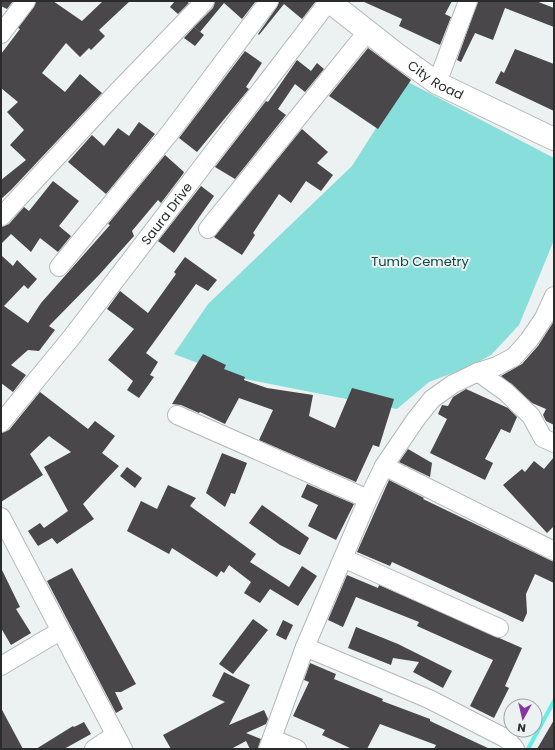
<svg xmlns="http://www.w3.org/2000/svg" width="555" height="750" font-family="Poppins,sans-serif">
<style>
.green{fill:#88deda}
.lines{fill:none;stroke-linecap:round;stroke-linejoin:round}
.stream{stroke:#63eee8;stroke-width:4}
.building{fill:#49474a}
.minor-casing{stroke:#b3b8b8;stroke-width:20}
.major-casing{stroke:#b3b8b8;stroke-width:24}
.minor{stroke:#fff;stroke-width:18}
.major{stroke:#fff;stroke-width:22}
.labels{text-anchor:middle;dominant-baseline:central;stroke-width:4;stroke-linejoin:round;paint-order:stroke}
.street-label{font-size:13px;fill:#2a2c2c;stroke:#ecf1f1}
.park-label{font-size:13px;fill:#0a4a48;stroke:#ecf1f1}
</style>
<rect width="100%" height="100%" fill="#ecf1f1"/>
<path class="green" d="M406 81 554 158V240L519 325 491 355 469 367 429 382 397 409 235 377 174 354 208 304 352 166Z"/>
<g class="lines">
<path class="stream" d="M528 749 554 701"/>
</g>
<g class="building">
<path d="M1 1H13L7 9 1 6Z"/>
<path d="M36 1H53L82 21 103 1H130L99 30 105 36 91 50 89 48 80 57 66 43 42 73 65 92 80 74 102 93 11 190 1 199V180L26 160 10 145 24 130 7 112 18 102 1 88V54L20 29 18 28 34 7Z"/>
<path d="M175 1H186L189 3 178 14 170 7Z"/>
<path d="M215 1H256L242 19 224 3 200 32 194 27 213 8Z"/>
<path d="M279 1H316L302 19 284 4 259 35 258 34 277 7Z"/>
<path d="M362 1H452L445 14 451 17 440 45 399 26 402 19Z"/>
<path d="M478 1H536L554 8V27L505 8 493 40 475 33 461 62 457 60Z"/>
<path d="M194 27 204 35 195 46 184 38Z"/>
<path d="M368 48 411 80 378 129 329 96Z"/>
<path d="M515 49 554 64V111L495 83 501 71 504 73Z"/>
<path d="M245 51 262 63 246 87 249 89 197 152 179 138Z"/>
<path d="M297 60 311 71 317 63 324 69 305 92 295 84 278 109 286 115 235 179 215 167 266 101 268 102Z"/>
<path d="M139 122 155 134 106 194 68 162 92 135 104 146 118 128 129 136Z"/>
<path d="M302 129 328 152 317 163 333 175 321 191 306 181 291 203 279 194 253 233 255 235 242 255 214 237Z"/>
<path d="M165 155 184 172 183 174 161 203 158 200 132 231 134 236 99 275 49 326 55 330 39 351 28 350 11 365 26 375 13 392 1 383V255L13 266 17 260 37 279 28 289 24 285 4 306 28 323 41 303 110 225 108 224Z"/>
<path d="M53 181 79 201 59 226 71 236 58 252 40 238 31 252 11 234 1 244V227L9 224 24 207 29 211Z"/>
<path d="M201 186 214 196 174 253 158 241Z"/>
<path d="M185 257 217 280 208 291 196 284 146 353 158 362 150 375 154 377 139 398 127 390 133 381 108 360 134 329 107 309 120 291 148 313 176 274 174 272Z"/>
<path d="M554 321V425L546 421 543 415 546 409 532 403 501 376 522 364 538 346Z"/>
<path d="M203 354 226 365 224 369 245 377 244 380 267 388 313 395 309 416 335 428 352 388 394 399 379 447 373 445 356 482 259 440 273 410 239 398 225 424 200 412 199 413 181 405 172 404Z"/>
<path d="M466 389 508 408 517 417 510 433 501 429 485 459 493 463 485 480 430 453 447 419 438 414 442 405 448 406 453 397Z"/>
<path d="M40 392 88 429 95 421 115 436 102 453 119 466 83 504 94 519 57 544 52 538 38 546 28 531 40 523 44 528 68 511 44 467 71 452 49 436 30 454 43 475 1 502V433L9 430Z"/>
<path d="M408 449 432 463 430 477 399 462Z"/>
<path d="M222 453 247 463 235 494 231 493 225 507 206 493Z"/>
<path d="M554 457V526L547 533 503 485 522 469 525 472 534 461 544 469Z"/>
<path d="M127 467 142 478 135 488 120 476Z"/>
<path d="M389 480 424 498 423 499 554 562V583L535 574 526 594 527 613 523 622 392 562 390 566 357 552Z"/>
<path d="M307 484 354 504 336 540 308 526 318 505 301 497Z"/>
<path d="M168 485 196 498 190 506 256 554 250 562 289 587 302 566 317 576 298 606 270 589 260 603 244 593 251 582 229 565 224 573 221 571 217 577 172 548 169 554 127 531 141 501 157 509Z"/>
<path d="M262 505 309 538 300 555 280 545 249 523Z"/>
<path d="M1 568 20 607 16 609 31 633 11 645 1 628Z"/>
<path d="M72 568 136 684 121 692H115L123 709 116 713 47 581Z"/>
<path d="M347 575 378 588 379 585 522 648 505 686 509 688 494 718 470 706 493 660 417 626 419 622 356 597 343 627 328 620Z"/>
<path d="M253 619 268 630 233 674 219 664Z"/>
<path d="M283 620 293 625 286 640 276 635Z"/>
<path d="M356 627 398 644 452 671 443 688 413 672 419 662 393 658 391 665 348 648Z"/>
<path d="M310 663 336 674 334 679 383 699 382 701 430 719V721L490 749H434L436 745 380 724 367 749H352L322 735 325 730 293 716 309 682 304 680Z"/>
<path d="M224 672 250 685 229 725 264 710 268 719 266 724 246 733 261 739 258 749H250L246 741 231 749H171L163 735 225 702 212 696Z"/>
<path d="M1 708 23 749H1Z"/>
<path d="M554 720V749H537Z"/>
<path d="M84 722 91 734 64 749H36L73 726 74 727Z"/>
</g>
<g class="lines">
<g class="minor-casing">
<g id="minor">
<path d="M1 34 26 1"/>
<path d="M437 83 468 1"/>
<path d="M1 217 118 91 205 1"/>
<path d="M208 229 367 32"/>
<path d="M59 267 169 134 269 1"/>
<path d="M478 372 506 392 531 416 543 438 554 443"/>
<path d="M177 415 368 499"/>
<path id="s1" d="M1 423 71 338 329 1"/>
<path d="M384 466 554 551"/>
<path d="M1 517 123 749"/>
<path d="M343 558 499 628"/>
<path d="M305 647 429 699 507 739 515 749"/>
<path d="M1 666 60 631"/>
<path d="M273 739 297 749"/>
<path d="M94 749 115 735"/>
<path d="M268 749 305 647 368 499 384 466 416 419 432 399 453 384 478 372 497 366 514 357 529 340 544 318 554 296"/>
</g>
</g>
<g class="major-casing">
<g id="major">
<path id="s2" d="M329 1 395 53 437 83 554 139"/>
</g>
</g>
<use href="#minor" class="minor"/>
<use href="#major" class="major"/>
</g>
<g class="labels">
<g class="street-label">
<text stroke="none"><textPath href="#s2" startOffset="133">City Road</textPath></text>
<text stroke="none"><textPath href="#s1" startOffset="267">Saura Drive</textPath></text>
</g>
<g class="park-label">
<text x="420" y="261">Tumb Cemetry</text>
</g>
</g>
<rect width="555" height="750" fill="none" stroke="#2a2c2c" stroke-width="4"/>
<g transform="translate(523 718) rotate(188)"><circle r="19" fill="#ecf1f1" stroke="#9ea2a2"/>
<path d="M0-3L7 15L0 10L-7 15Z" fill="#8834a3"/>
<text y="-6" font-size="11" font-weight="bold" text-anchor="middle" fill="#2a2c2c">N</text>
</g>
</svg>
